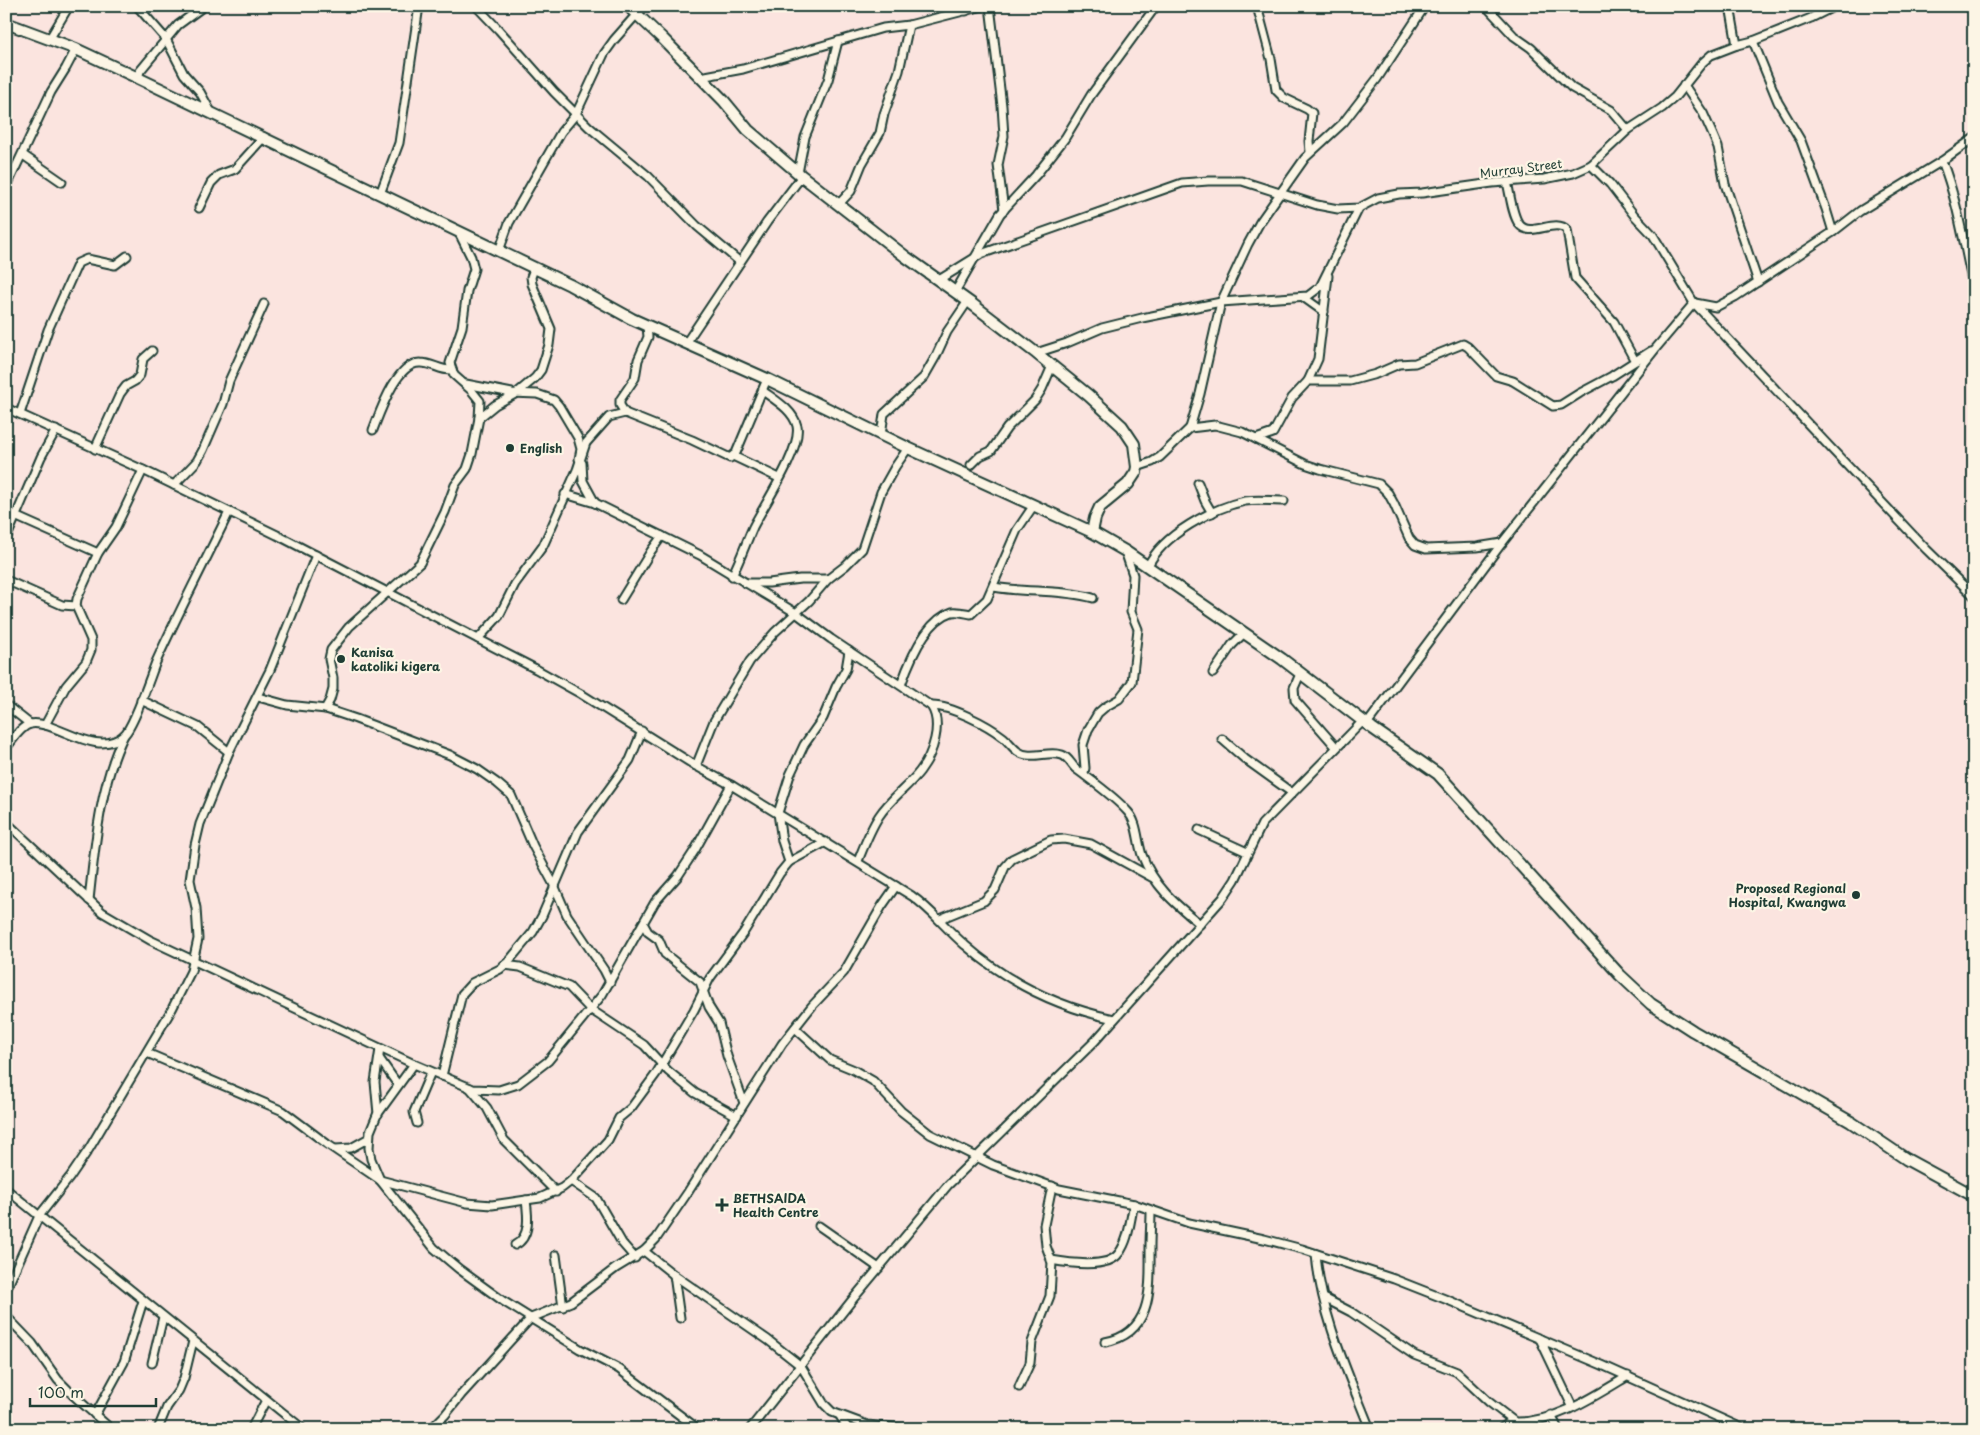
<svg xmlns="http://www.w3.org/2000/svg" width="1980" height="1435" font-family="'Playpen Sans',sans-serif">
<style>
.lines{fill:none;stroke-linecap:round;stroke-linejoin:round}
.street-casing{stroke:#1f3d34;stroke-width:11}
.secondary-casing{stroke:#1f3d34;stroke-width:14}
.street{stroke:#fcf5e5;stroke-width:7}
.secondary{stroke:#fcf5e5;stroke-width:10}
.poi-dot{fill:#1f3d34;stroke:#fcf5e5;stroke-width:2}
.labels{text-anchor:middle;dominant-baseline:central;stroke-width:4.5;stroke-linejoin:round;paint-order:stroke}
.street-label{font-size:12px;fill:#1f3d34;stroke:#fcf5e5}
.poi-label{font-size:12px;font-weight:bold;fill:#1f3d34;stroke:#fcf5e5;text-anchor:start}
</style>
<rect width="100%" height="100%" fill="#fbe4df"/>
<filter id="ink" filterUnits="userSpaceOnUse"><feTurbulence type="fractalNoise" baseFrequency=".02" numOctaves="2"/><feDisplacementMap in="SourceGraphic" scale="10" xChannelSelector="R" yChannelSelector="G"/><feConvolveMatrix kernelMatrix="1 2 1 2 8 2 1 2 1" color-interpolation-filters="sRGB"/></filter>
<g filter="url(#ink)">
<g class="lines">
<g class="street-casing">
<g id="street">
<path d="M137 6 166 39 184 74 200 92 211 112"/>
<path d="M476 6 499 30 554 92 589 127 648 176 697 226 740 262"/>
<path d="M947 6 966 11"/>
<path d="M990 6 1002 106 1004 136 998 165 1004 210"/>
<path d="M1257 6 1271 59 1276 90 1284 98 1307 109 1312 113 1309 141 1310 152"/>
<path d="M1486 6 1514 36 1531 48 1572 88 1611 110 1628 130"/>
<path d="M1730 6 1737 45"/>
<path d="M50 38 69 6"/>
<path d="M1753 41 1778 102 1801 141 1826 209 1833 232"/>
<path d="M700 77 743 69 883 28 909 25 983 6"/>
<path d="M138 78 140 71 178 25 204 6"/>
<path d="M1684 85 1703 113 1712 133 1718 147 1725 184 1758 282"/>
<path d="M23 155 62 182"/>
<path d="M1942 161C1958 202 1964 246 1974 289"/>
<path d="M1591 165 1610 184 1634 215 1653 235 1694 303 1926 549 1974 596"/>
<path d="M798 173 805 137 828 80 838 41"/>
<path d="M1507 182C1510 193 1512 215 1519 224 1530 239 1555 217 1567 230L1575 278 1614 322 1635 361"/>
<path d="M6 188 51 92 66 68 76 49"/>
<path d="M380 194 399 143 419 6"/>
<path d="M838 205 851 191 862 164 880 133 884 114 899 71 909 25"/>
<path d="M199 208 211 183 219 175 235 169 264 137"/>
<path d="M499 251 509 223 561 132 576 114 604 54 614 40 644 6"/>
<path d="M939 280 981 254 1182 183 1208 181H1242L1317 205 1338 209 1359 208 1378 198 1399 194 1422 193 1492 183 1544 179 1573 173 1591 165 1628 130 1662 108 1675 97 1702 63 1711 55 1737 45 1753 41 1811 18 1835 6"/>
<path d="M955 292 1000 214 1036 175 1065 138 1091 95 1156 6"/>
<path d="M1303 297 1324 312"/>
<path d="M1695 303 1716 307 1735 297 1833 232 1860 211 1942 161 1974 138"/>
<path d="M686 343 767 222 802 176"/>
<path d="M1036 353 1067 343 1102 328 1142 318 1221 302 1308 296 1320 287 1359 208"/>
<path d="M1308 381H1350L1376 374 1399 364 1415 363 1463 344 1468 347 1496 376 1513 381 1553 406 1561 405 1580 393 1612 376 1651 351"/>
<path d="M466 384 512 393 537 394 554 400 559 406 578 438 581 449 579 459 582 463 583 481 595 503"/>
<path d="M6 408 143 470 277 535 536 669 581 694 696 766 731 785 912 896C932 910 946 929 965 945 1009 984 1058 1007 1114 1019"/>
<path d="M625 413 620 405V400L635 378 638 360 648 337 647 326"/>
<path d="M20 414 48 330 78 263 87 259 115 265 127 256"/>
<path d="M479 418 495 405 517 393 535 378 541 370 549 345 551 329 532 284 531 277 534 269"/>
<path d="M1190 428 1215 425 1242 432 1305 464 1320 469 1379 484 1388 493 1394 504 1409 538 1415 545 1426 549 1477 547 1502 543"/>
<path d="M373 430C380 412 397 361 421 363 432 363 441 371 452 370"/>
<path d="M881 435 884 414 924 377 936 356 947 332 968 301"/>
<path d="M1256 439 1273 433 1292 398 1308 381 1318 359 1328 276"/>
<path d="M95 449 120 394 126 386 135 381 140 375 143 359 152 351"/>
<path d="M733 456 779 478"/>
<path d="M971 465 980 456 991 451 1007 428 1035 400 1042 389 1052 366"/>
<path d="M1137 467 1152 462 1160 457 1190 428 1200 394 1221 302 1248 244 1260 222 1305 158 1343 123 1377 79 1425 6"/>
<path d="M1198 483 1205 501 1212 513"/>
<path d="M174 485 197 461 203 450 223 404 229 381 264 304"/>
<path d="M565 494 595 503 700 555 796 613 831 639 931 706C943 724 933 754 920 771 908 787 891 798 879 816 870 830 864 846 858 861"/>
<path d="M6 512 98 553"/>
<path d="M6 539 41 457 56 430"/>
<path d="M1148 566C1162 535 1213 508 1245 501 1258 499 1271 501 1284 501"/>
<path d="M732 576C740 560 746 543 753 527 764 505 802 449 797 426 793 410 775 400 763 391"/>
<path d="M6 580 62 605 76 606"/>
<path d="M745 583H769L800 579H828"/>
<path d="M994 587C1026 593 1061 589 1093 598"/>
<path d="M621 600 651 551 662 536"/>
<path d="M478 639 499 616 515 584 543 546 577 470 586 443 609 417 625 413 692 440 730 458 736 453 767 379"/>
<path d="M1213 673 1232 645 1244 633"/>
<path d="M1300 674 1294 688 1295 700 1336 747"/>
<path d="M901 685C909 662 926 620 952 612 958 611 965 613 971 614L987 599 1017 530 1034 505"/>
<path d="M258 697 287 705 326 709 356 719 450 755 477 769 497 783 511 795 533 846 554 885 567 915 604 970 610 982"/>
<path d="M141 700 198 727 229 752"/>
<path d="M6 705 30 724"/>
<path d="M931 706C950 705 988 725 1003 737 1008 741 1012 747 1017 751 1030 761 1048 750 1062 755 1068 757 1071 764 1075 768 1093 782 1113 795 1128 812 1138 823 1137 840 1142 855 1154 886 1174 903 1200 924"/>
<path d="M325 709 330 700 333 689V678L329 659 331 650 349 627 420 563 445 512 455 485 467 469 472 454 479 418 480 401 472 391 454 375 450 363 462 327 467 291 474 269 471 257 458 231"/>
<path d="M1367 724 1502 543 1656 348 1694 303"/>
<path d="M45 725 66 686 86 662 91 650V640L76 606 77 599 98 553 116 527 143 470"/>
<path d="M1222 739 1245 759 1291 792"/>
<path d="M6 748C13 740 20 727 30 724 53 718 96 760 124 735 134 726 150 677 156 662 179 611 205 562 229 512"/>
<path d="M696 766 714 721 750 661 775 632 809 601 828 579 845 566 862 549 881 492 895 467 908 448"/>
<path d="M1084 773 1085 768 1083 745 1088 730 1098 713 1105 707 1119 699 1132 682 1138 629 1131 612 1133 575 1125 551"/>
<path d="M6 822 102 912 150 940 414 1064 473 1089 499 1090 518 1084 548 1061 602 995 655 902 678 876 695 850 731 785"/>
<path d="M1199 830 1247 852"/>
<path d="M789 862 782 841 778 813 790 775 804 745 823 718 836 687 846 669 849 651"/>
<path d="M89 900C95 845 100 784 124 735"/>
<path d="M940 919 984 901 995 890 1005 867 1012 859 1051 840 1064 839 1091 844 1153 878"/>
<path d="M644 925 648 932 659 940 665 954 700 982 709 1007 719 1023 727 1056 744 1103"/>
<path d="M504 965 520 967 569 987 590 1009 644 1045 668 1071 695 1093 737 1116"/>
<path d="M795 1028 830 1060 852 1069 873 1081 901 1111 930 1134 993 1165 1059 1189 1134 1204 1189 1223 1264 1239 1302 1249 1394 1279 1450 1301 1602 1365 1744 1429"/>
<path d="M147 1053 283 1111 327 1144 380 1180 467 1203 492 1205 540 1198 562 1188 571 1181 608 1140 619 1118 631 1108 656 1074 694 1010 710 978 744 932 780 873 789 862 826 842"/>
<path d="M379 1058 398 1085"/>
<path d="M414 1064 377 1115 370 1132 369 1148 371 1159 380 1180 434 1248 459 1269 503 1301 580 1349 619 1369 698 1429"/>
<path d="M442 1076 462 994 472 983 500 969 508 962 533 932 542 916 578 832 630 760 642 731"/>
<path d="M470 1088 487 1108 504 1140 556 1192"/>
<path d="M378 1114 375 1082 380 1049"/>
<path d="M417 1123 414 1112 431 1072"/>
<path d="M336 1149 351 1148 369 1138"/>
<path d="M571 1181 596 1198 622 1243 635 1258"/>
<path d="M6 1189 303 1429"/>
<path d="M819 1226 879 1268"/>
<path d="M515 1245C531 1237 528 1215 526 1200"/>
<path d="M644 1251 674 1275 768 1340 801 1366 824 1404 832 1412 867 1425 911 1429"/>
<path d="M1316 1254C1321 1315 1348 1373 1370 1429"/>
<path d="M556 1255 563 1307"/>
<path d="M1051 1260C1068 1263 1109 1269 1119 1253 1129 1240 1130 1220 1134 1204"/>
<path d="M674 1275 680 1318"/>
<path d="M6 1290 39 1216 70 1177 89 1149 172 1009 191 971 198 939 196 908 190 880 195 845 200 824 229 752 270 670 316 555"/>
<path d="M1324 1298 1351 1312 1414 1355 1457 1372 1489 1402 1515 1422C1555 1423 1595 1396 1628 1376"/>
<path d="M6 1316 32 1343 58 1380 74 1396 111 1429"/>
<path d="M1540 1339 1572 1406"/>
<path d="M1105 1342C1154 1333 1150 1286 1150 1247 1150 1235 1151 1223 1151 1211"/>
<path d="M152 1363 163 1317"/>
<path d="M1019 1387 1030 1363 1032 1342 1050 1296 1052 1262 1046 1246 1044 1225 1052 1186"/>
<path d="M95 1415 124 1362 143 1301"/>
<path d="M1551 1415 1558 1429"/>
<path d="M840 1416 848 1429"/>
<path d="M158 1429 167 1407 179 1390 184 1378 193 1341"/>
<path d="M251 1429 266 1400"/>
<path d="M431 1429 445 1415 461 1395 531 1318 571 1302 616 1268 644 1251 656 1239 688 1192 782 1044 812 1006 844 972 882 906 896 886"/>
<path d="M750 1429 853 1299 948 1185 1095 1041 1223 898 1235 880 1262 824 1363 721"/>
<path d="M1500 1429 1512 1421"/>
</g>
</g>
<g class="secondary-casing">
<g id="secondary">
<path d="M628 6 662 38 724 101 748 130 798 173 906 257 972 304 1036 353 1088 395 1122 426 1134 444 1137 467 1136 472 1128 484 1100 507 1095 518 1092 532"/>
<path d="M6 23 76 49 138 78 570 285 632 319 767 379 908 448 1092 532 1125 551 1282 659 1372 728 1438 774 1620 975 1651 1004 1693 1031 1851 1122 1906 1159 1974 1196"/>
</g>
</g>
<use href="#street" class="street"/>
<use href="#secondary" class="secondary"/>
</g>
</g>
<g class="poi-dot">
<circle cx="510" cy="448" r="5"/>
<circle cx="341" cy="659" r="5"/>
<circle cx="1856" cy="895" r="5"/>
<path d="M719.5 1197.5h5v5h5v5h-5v5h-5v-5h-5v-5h5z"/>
</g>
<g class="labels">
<g class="street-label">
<text transform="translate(1521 168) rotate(-7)">Murray Street</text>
</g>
<g class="poi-label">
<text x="520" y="448">English</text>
<text x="351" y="652">Kanisa<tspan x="351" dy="14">katoliki kigera</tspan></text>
<text x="1846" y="888" text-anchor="end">Proposed Regional<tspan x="1846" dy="14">Hospital, Kwangwa</tspan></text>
<text x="733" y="1198">BETHSAIDA<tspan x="733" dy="14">Health Centre</tspan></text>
</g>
</g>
<rect width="1980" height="1435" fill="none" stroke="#fcf5e5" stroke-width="25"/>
<rect x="12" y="12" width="1955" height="1410" fill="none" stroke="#1f3d34" stroke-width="2" filter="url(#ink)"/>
<path d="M30 1398v8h126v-8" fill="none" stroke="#1f3d34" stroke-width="2.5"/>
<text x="38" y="1398" font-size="15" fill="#1f3d34" stroke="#fcf5e5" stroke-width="4" paint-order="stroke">100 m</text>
</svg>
